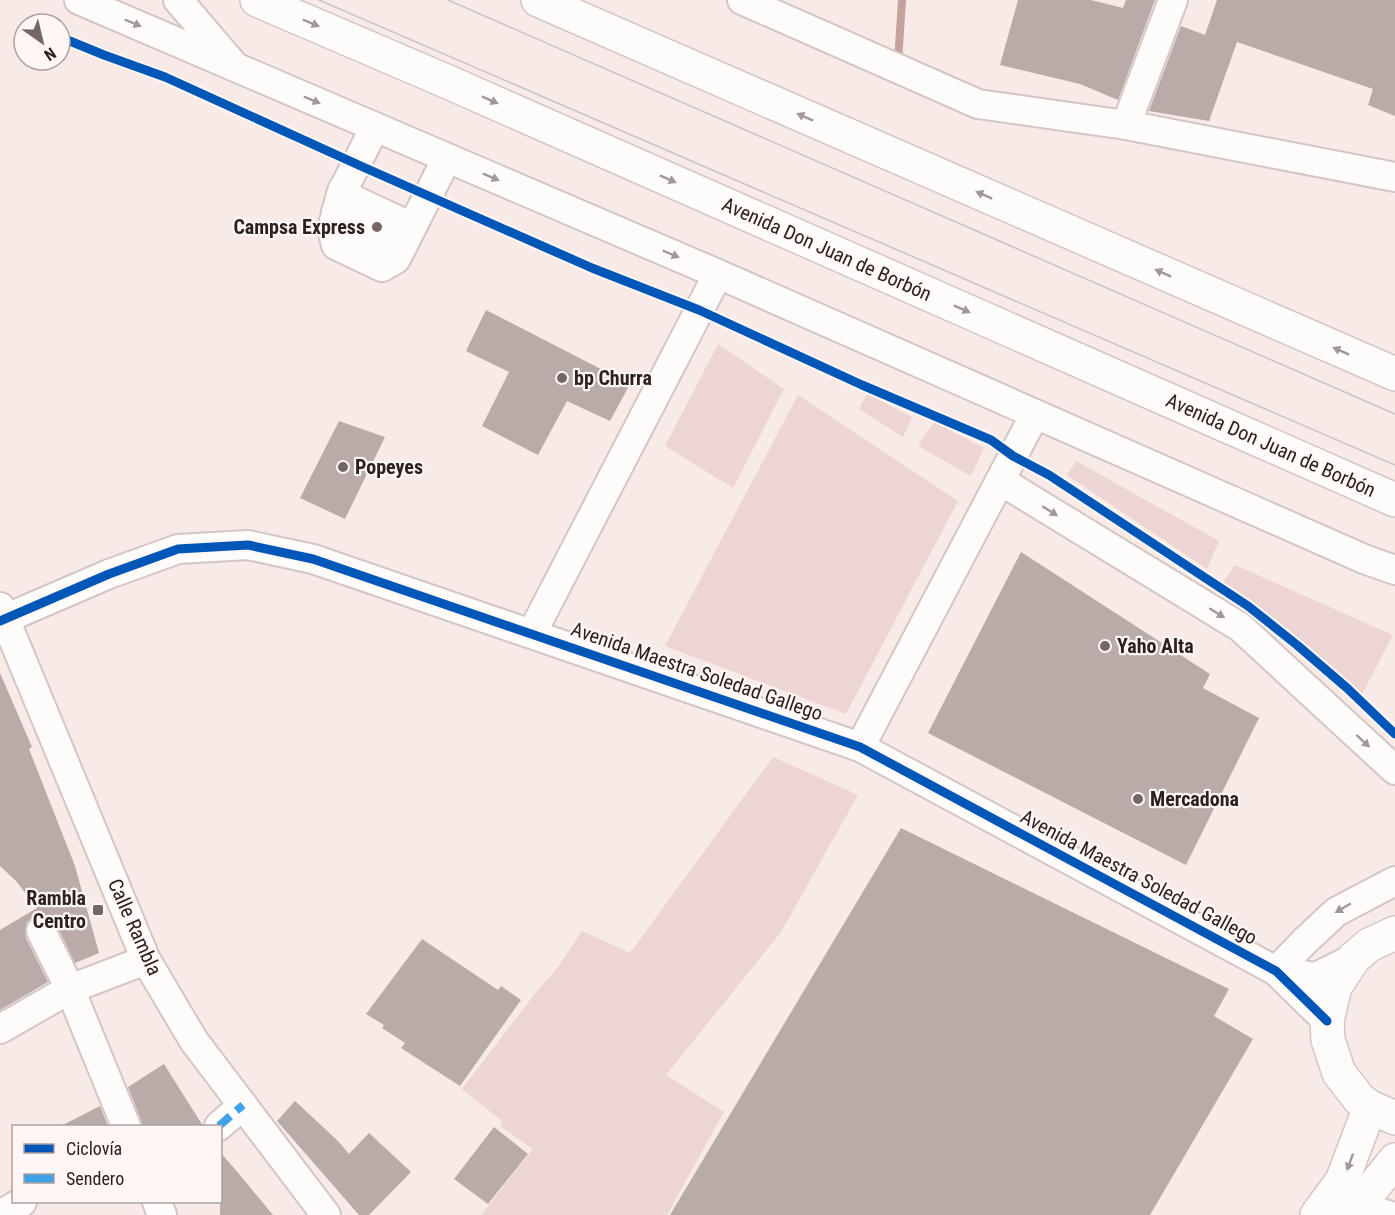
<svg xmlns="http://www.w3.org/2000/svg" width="1395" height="1215" font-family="'Roboto Condensed',sans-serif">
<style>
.green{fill:#ecd5d2}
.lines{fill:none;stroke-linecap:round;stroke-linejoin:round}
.stream{stroke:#c4a39e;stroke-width:8}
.building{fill:#b9aba8}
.minor-casing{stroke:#d3c6c4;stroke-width:32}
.major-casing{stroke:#d3c6c4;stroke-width:36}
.minor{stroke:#fefcfb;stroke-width:28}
.major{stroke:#fefcfb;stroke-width:33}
.tram{stroke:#c8c4c2;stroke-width:1.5}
.quiet{stroke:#3ea2ea;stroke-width:8;stroke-dasharray:15 8;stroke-linecap:butt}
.cycleway-casing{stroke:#fef7f6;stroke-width:13}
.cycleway{stroke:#0057b8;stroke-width:9}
.oneway{fill:#a09998}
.poi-dot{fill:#746766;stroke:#fef7f6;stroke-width:2}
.labels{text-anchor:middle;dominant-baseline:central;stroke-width:4.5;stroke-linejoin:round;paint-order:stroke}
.poi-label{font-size:20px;font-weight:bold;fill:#2d2120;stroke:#fef7f6;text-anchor:start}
.street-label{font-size:20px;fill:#2d2120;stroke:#fef7f6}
</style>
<rect width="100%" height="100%" fill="#f8eae7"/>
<g class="green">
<path d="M718 344 784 389 733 488 665 446Z"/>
<path d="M867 394 912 417 903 437 859 409Z"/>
<path d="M798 395 958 501 846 714 665 646Z"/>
<path d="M934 422 984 448 971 476 918 446Z"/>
<path d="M1076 461 1219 541 1207 569 1067 475Z"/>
<path d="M1235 565 1393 635 1361 696 1277 620 1222 584Z"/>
<path d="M773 757 858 795 781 932 666 1075 724 1112 667 1215H481L533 1149 500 1126 502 1121 462 1089 537 991 558 967 582 931 630 953Z"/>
</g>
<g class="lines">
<path class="stream" d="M898 62 902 0"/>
</g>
<g class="building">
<path d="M1018 0H1091L1123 8 1126 0H1155L1118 100 1080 84 1000 65Z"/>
<path d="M1217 0H1395V116L1368 105 1373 89 1237 42 1209 121 1149 111 1181 26 1205 35Z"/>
<path d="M486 310 630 384 610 421 567 401 538 455 482 426 509 372 466 351Z"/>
<path d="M339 421 385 437 345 519 300 498Z"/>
<path d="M1021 552 1210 674 1203 688 1259 718 1186 865 928 733Z"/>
<path d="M0 673 32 747 29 749 75 866 99 953 75 963 56 924 51 918 41 915 33 917 27 922 25 931 26 938 48 982 0 1010V930L37 908 16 881 0 866Z"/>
<path d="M901 828 1229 989 1214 1016 1253 1039 1150 1215H670Z"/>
<path d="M422 939 498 990 501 986 521 1000 460 1086 401 1048 405 1043 382 1028 384 1025 366 1014Z"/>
<path d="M164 1064 203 1126H142L141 1120 128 1087Z"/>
<path d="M295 1101 338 1141 349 1154 369 1133 411 1172 369 1215H359L277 1121Z"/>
<path d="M100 1106 108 1126H61Z"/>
<path d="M494 1127 528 1154 488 1204 454 1179Z"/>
<path d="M220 1152 240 1175 273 1215H220Z"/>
</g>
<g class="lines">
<g class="minor-casing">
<g id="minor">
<path d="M79 0 718 274 1364 559 1395 570"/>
<path d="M178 0 231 62"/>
<path d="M742 0 978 104 1126 125 1395 177"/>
<path d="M1126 125 1173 0"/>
<path d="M375 127 341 194 332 229 336 245 382 267 396 259 447 158"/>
<path d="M343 189 354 200 412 227"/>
<path d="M336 212 347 223 402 247"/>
<path d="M1001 481 1240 627 1395 770"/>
<path d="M0 607 146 960 194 1041 326 1215"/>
<path d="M0 621 109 574 178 549 248 545 313 559 860 747 1276 971 1327 1021"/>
<path d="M532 633 718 274"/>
<path d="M860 747 1035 414"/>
<path d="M1276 971 1305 941 1336 912 1395 881"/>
<path d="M1276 971 1316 977 1354 958"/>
<path d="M0 1029 70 989 41 931"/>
<path d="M126 1126 70 989 146 960"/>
<path d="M219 1126 243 1105"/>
<path d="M157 1202 162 1215"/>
<path d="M1357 1206 1388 1215"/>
<path d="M0 1215 22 1202"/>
</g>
</g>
<g class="major-casing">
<g id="major">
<path d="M257 0 448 82 1395 500"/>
<path d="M538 0 1395 374"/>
<path d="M1395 933 1369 945 1354 958 1335 987 1327 1021 1328 1040 1339 1073 1360 1100 1370 1107 1395 1118"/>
<path d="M1317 1215 1342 1181 1370 1107"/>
<path d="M1351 1215 1395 1160"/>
</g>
</g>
<use href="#minor" class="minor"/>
<use href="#major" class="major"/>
<g class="tram">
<path d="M319 0 1395 465"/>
<path d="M448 0 1395 414"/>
</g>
<path class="quiet" d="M219 1126 243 1105"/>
<g class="cycleway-casing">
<g id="cycleway">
<path d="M60 37 104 55 165 77 363 167 592 268 699 310 862 385 991 440 1013 456 1049 475 1248 606 1297 645 1347 688 1395 734"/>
<path d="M0 621 109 574 178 549 248 545 313 559 860 747 1276 971 1327 1021"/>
</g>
</g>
<use href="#cycleway" class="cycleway"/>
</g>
<defs><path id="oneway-solid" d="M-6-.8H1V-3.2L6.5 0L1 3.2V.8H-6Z" transform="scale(1.5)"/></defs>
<g class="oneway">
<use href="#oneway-solid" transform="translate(133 23) rotate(23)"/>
<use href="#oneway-solid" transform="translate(311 23) rotate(23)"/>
<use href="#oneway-solid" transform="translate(312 100) rotate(23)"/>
<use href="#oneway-solid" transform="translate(490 100) rotate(24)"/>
<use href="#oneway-solid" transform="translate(805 117) rotate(-156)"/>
<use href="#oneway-solid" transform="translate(491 177) rotate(23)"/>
<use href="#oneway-solid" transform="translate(668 179) rotate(24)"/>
<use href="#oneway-solid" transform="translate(984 195) rotate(-156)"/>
<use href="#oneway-solid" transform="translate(671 254) rotate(23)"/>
<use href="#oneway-solid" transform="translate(1163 273) rotate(-156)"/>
<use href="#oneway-solid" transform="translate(962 309) rotate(24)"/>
<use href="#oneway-solid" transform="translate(1341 351) rotate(-156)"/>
<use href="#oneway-solid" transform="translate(1050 511) rotate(32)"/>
<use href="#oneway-solid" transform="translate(1217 613) rotate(32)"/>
<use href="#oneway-solid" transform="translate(1363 741) rotate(43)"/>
<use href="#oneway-solid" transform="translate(1343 908) rotate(150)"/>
<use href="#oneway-solid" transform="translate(1350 1162) rotate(110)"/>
</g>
<g class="poi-dot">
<circle cx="377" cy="227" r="6"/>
<circle cx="562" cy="378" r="6"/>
<circle cx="343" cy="467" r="6"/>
<circle cx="1105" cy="646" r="6"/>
<circle cx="1138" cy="799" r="6"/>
<rect x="92" y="904" width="12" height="12" rx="3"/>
</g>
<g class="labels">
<g class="poi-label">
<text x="365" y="227" text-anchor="end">Campsa Express</text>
<text x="574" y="378">bp Churra</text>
<text x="355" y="467">Popeyes</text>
<text x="1117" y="646">Yaho Alta</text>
<text x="1150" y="799">Mercadona</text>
<text x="86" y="898" text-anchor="end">Rambla<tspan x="86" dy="23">Centro</tspan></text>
</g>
<g class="street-label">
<text transform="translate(827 249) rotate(24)">Avenida Don Juan de Borbón</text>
<text transform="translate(1271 445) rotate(24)">Avenida Don Juan de Borbón</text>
<text transform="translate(697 671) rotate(19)">Avenida Maestra Soledad Gallego</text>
<text transform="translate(1139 877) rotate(28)">Avenida Maestra Soledad Gallego</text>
<text transform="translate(135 927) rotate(66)">Calle Rambla</text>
</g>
</g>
<rect x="12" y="1125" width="210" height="78" fill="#fef7f6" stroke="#aaa1a0" stroke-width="1.5"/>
<rect x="24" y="1144" width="30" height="9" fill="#0057b8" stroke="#aaa1a0" stroke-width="1.5"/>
<text x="66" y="1155" font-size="18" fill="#2d2120">Ciclovía</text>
<rect x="24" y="1174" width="30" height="9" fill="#3ea2ea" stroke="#aaa1a0" stroke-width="1.5"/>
<text x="66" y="1185" font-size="18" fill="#2d2120">Sendero</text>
<g transform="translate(42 42) rotate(146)"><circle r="28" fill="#fef7f6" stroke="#aaa1a0" stroke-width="1.5"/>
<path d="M0-4.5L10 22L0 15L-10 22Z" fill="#746766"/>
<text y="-9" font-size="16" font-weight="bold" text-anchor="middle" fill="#2d2120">N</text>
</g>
</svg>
